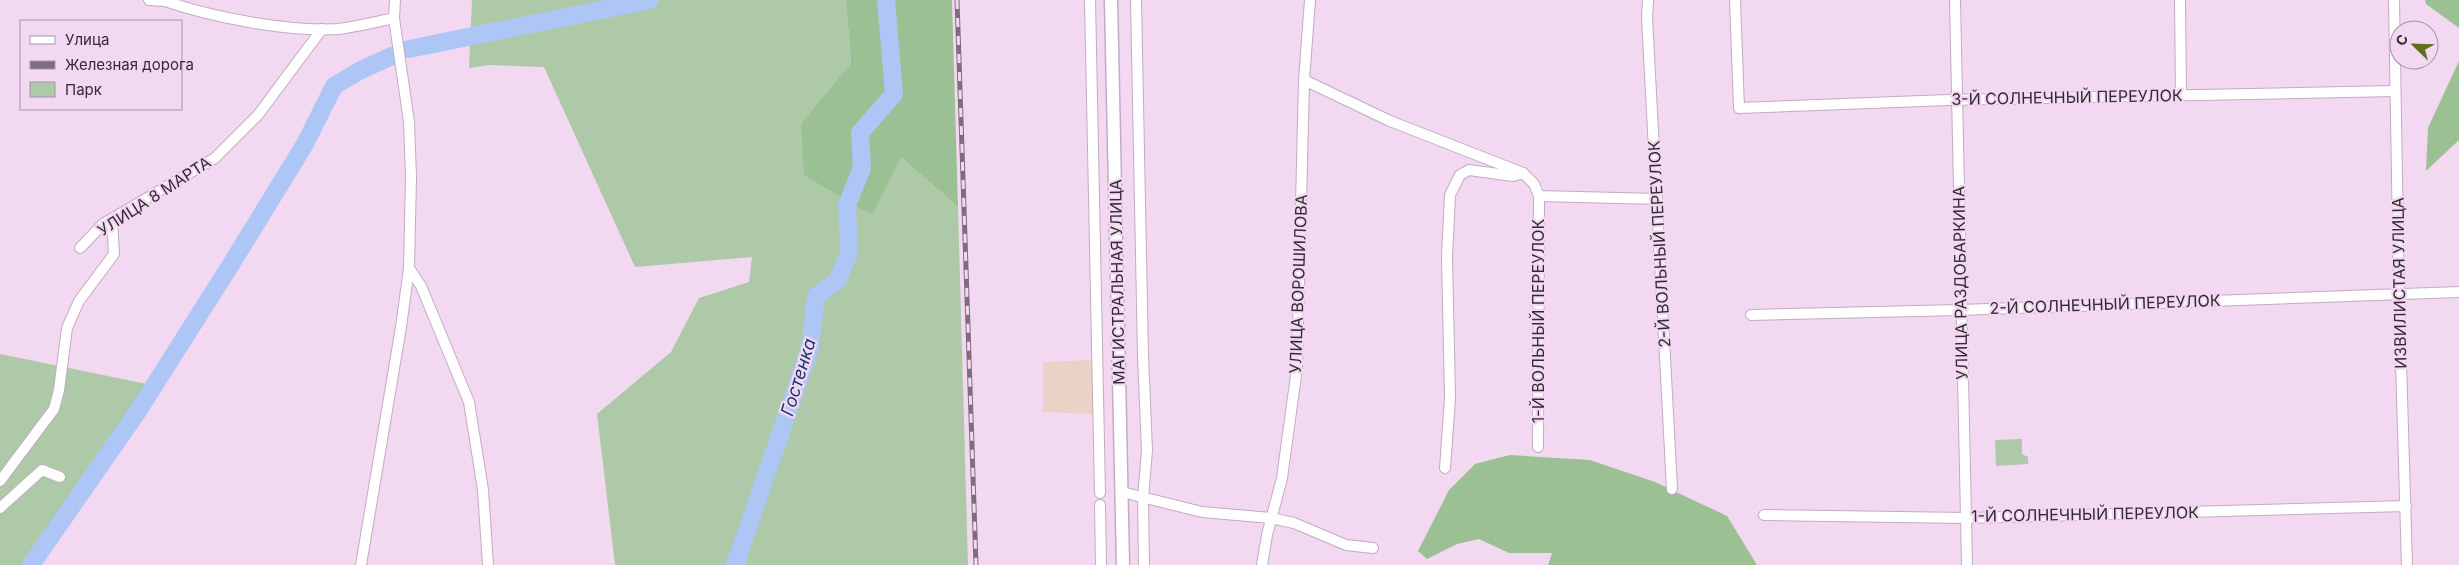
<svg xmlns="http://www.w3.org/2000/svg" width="2459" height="565" font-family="Inter,sans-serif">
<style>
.commercial{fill:#e9d3c7}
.green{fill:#adc9a7}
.forest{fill:#9bc093}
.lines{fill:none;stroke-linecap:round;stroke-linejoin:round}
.river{stroke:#adc6f6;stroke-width:18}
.minor-casing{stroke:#c3abc3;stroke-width:12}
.major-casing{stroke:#c3abc3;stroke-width:15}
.minor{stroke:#fff;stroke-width:10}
.major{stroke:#fff;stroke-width:12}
.rail-casing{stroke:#7e6e7d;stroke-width:5}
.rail{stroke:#f2d9f1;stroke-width:3;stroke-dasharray:9;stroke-linecap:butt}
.labels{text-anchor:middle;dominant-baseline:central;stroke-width:4.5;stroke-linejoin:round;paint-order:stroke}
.street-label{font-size:16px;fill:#342a34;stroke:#f2d9f1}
.water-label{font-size:18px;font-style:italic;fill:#1a356d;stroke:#f2d9f1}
</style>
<rect width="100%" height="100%" fill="#f2d9f1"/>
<path class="commercial" d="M1094 360V414L1043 412V362Z"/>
<g class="green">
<path d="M472 0H846L851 63 801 123 901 157 958 207 968 565H615L597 414 671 352 699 298 749 282 752 257 635 267 544 67 489 65 469 68Z"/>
<path d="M0 354 152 385 28 565H0Z"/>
<path d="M2022 439V454L2028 457V464L1996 466 1995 440Z"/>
</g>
<g class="forest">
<path d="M846 0H952L958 207 901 157 872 215 804 175 801 123 851 63Z"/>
<path d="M2425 0H2459V28L2426 4Z"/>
<path d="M2459 61V140L2426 171 2428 128Z"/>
<path d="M1510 455 1590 460 1655 482 1727 516 1757 565H1548L1552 553H1509L1479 539 1457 544 1427 559 1418 551 1449 490 1475 464Z"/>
</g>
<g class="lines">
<g class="river">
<path d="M409 49 650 0"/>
<path d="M31 565 138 411 230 266 305 144 334 86 361 70 392 56"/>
<path d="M735 565 810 348 816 296 837 281 849 254 847 205 862 168 860 133 894 94 886 0"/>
</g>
<g class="minor-casing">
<g id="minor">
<path d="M149 0 165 1"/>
<path d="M162 0C211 17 286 32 338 29 356 27 376 22 394 18"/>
<path d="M1090 0 1100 493"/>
<path d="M1136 0 1143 356 1147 450 1143 498 1144 565"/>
<path d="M1648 0 1647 18 1672 489"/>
<path d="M1735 0 1739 108 1948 100 2395 91"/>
<path d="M1955 0 1967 565"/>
<path d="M2180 0 2181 95"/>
<path d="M2394 0 2399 294 2407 565"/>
<path d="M1304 80 1390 121 1523 173 1534 184 1539 196 1657 199"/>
<path d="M80 248 103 224 215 158 258 115 322 29"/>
<path d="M409 268 421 286 469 402 483 490 488 565"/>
<path d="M1751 315 1961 310 2459 292"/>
<path d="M1538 447 1539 196"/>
<path d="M1445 468 1450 398 1447 257 1450 195 1460 175 1469 170 1513 176 1523 173"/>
<path d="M0 481 54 409 59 390 67 328 79 301 114 254 112 219"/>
<path d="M1122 492 1202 512 1271 518 1294 523 1346 545 1373 548"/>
<path d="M1100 505 1101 565"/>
<path d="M0 508 42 470 60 477"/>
<path d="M1764 515 1966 518 2406 506"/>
<path d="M361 565 401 327 409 268 411 177 409 122 394 18 395 0"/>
<path d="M1262 565 1267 535 1282 478 1297 368 1304 80 1310 0"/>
</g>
</g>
<g class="major-casing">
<path id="major" d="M1111 0 1123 565"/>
</g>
<use href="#minor" class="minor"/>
<use href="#major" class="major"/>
<g class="rail-casing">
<path id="rail" d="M957 0 976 565"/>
</g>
<use href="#rail" class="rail"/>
</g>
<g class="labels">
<g class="street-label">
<text transform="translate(2067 97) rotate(-1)">3-Й СОЛНЕЧНЫЙ ПЕРЕУЛОК</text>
<text transform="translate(154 196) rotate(-33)">УЛИЦА 8 МАРТА</text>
<text transform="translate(1659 244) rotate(-93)">2-Й ВОЛЬНЫЙ ПЕРЕУЛОК</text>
<text transform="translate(1117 282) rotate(-91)">МАГИСТРАЛЬНАЯ УЛИЦА</text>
<text transform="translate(1960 283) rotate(-91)">УЛИЦА РАЗДОБАРКИНА</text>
<text transform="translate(2399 283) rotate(-91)">ИЗВИЛИСТАЯ УЛИЦА</text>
<text transform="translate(1298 284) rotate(-88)">УЛИЦА ВОРОШИЛОВА</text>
<text transform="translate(2105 304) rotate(-2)">2-Й СОЛНЕЧНЫЙ ПЕРЕУЛОК</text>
<text transform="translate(1538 321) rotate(-90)">1-Й ВОЛЬНЫЙ ПЕРЕУЛОК</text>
<text transform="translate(2085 514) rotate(-1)">1-Й СОЛНЕЧНЫЙ ПЕРЕУЛОК</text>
</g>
<g class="water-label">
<text transform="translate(798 377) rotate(-73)">Гостенка</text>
</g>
</g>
<rect x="20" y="20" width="162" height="90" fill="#f2d9f1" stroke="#a693a5"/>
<rect x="30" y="36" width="25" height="8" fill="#ffffff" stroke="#a693a5"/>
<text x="65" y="45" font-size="15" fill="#342a34">Улица</text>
<rect x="30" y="61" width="25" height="8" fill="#7e6e7d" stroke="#a693a5"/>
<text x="65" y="70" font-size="15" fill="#342a34">Железная дорога</text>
<rect x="30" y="82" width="25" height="15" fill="#adc9a7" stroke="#a693a5"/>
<text x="65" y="95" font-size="15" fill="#342a34">Парк</text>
<g transform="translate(2414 45) rotate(293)"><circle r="24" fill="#f2d9f1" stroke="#a693a5"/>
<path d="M0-4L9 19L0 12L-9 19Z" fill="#5f6f1b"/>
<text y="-8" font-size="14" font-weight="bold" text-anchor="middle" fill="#342a34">С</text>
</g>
</svg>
